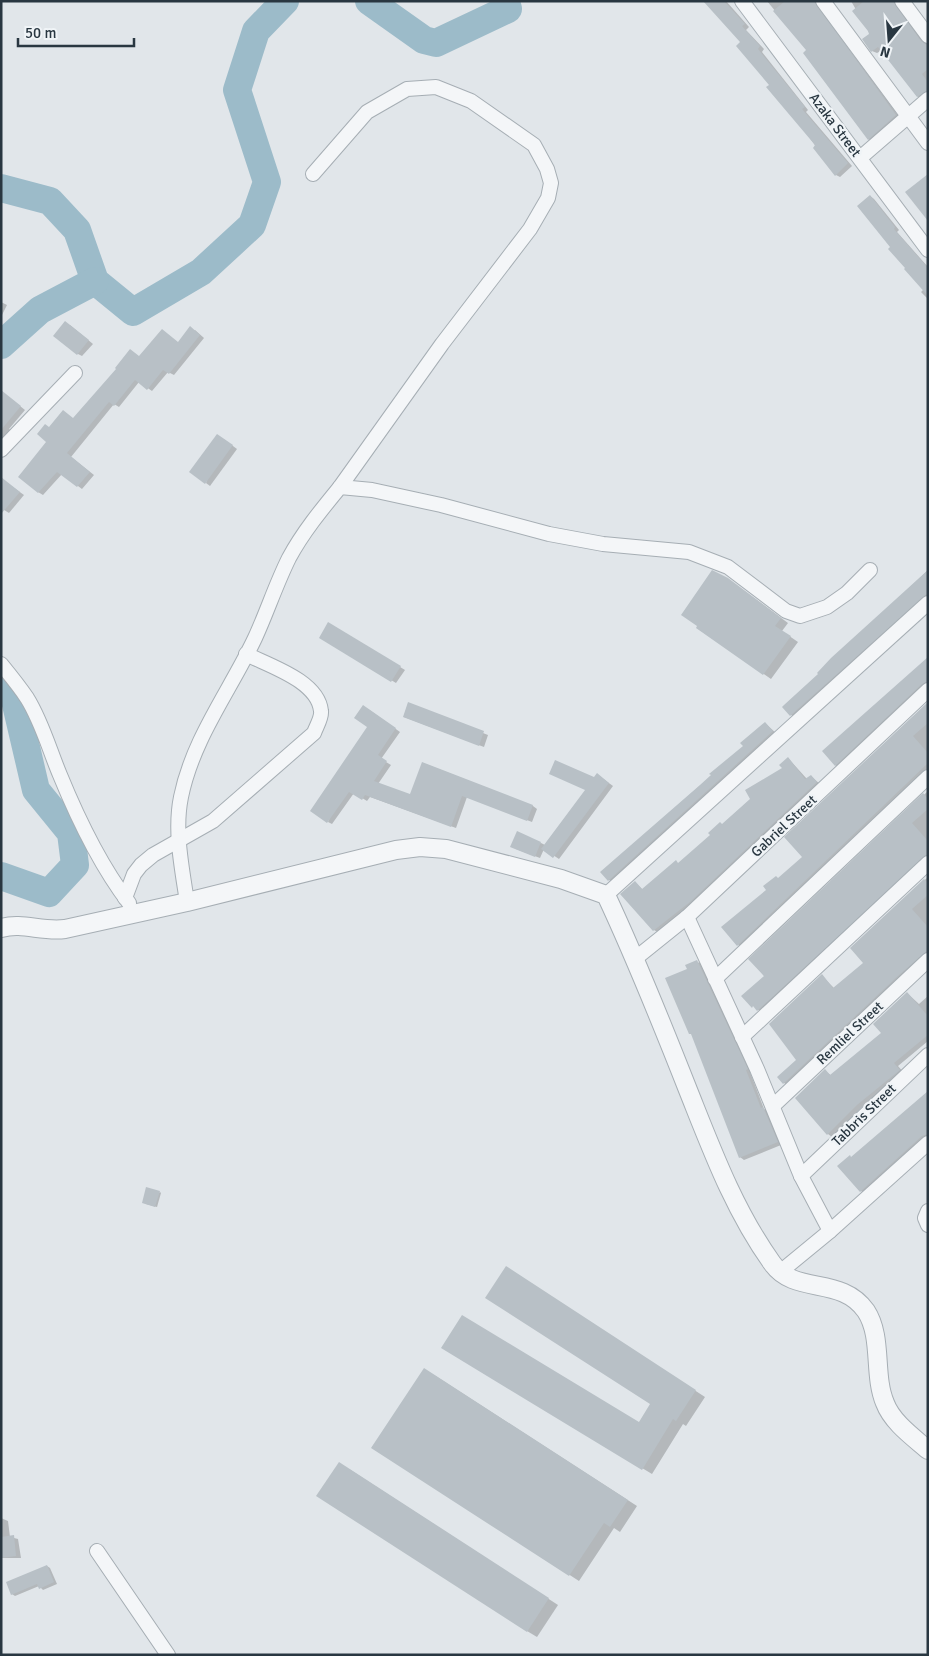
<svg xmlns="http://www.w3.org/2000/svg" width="929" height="1656" font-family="Signika,sans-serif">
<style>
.shadow{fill:#0003}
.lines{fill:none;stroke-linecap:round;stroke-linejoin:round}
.river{stroke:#9cbbc9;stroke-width:28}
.building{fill:#b8c0c6}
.minor-casing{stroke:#a6aeb4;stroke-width:16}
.tertiary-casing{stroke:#a6aeb4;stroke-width:20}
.minor{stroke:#f4f6f8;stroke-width:14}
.tertiary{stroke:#f4f6f8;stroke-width:18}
.labels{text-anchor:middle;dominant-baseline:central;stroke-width:4.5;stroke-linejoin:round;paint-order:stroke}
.street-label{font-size:14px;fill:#293741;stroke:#f0f4f7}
</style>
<rect width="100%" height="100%" fill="#e1e6ea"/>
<g class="shadow">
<path d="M704 1H726L749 27 746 30 764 49 762 52 808 110 806 112 852 166 840 177 836 175 742 42Z"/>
<path d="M767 1H819L820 10 900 118 873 141 868 139 808 51Z"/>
<path d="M851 1H896L899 10 928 45V95L922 99 917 96 882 50 877 53 872 51 870 34Z"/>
<path d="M870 196 874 199 899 230 897 232 928 267V299L921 292 924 289 892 247Z"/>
<path d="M1 302 7 305 1 317Z"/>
<path d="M70 325 93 344 82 356 78 354Z"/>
<path d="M195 330 204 338 174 375 168 372 152 391 139 382 119 407 114 404 71 457 94 475 82 489 62 474 43 495 38 492 50 428 74 419 140 357 178 343Z"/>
<path d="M10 398 25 410 9 429 12 431 1 441V400Z"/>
<path d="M222 438 237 449 210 486 206 483Z"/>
<path d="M3 480 24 495 9 513 1 508Z"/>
<path d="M928 570V600L796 718 791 715 784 708Z"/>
<path d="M735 584 788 623 782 631 798 642 771 679 697 628Z"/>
<path d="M329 624 405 670 396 683 320 637Z"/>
<path d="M928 658V686L840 768 835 765Z"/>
<path d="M409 704 488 735 484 747 404 717Z"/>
<path d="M928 704V773L743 948 738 945 768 890 803 857Z"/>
<path d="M368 709 400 732 381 759 391 765 378 784 410 796 423 763 533 806 537 809 532 822 467 797 456 828 370 797 367 801 354 793 332 824 328 822 369 727Z"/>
<path d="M766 724 777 734 614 883 609 880 602 872 745 746Z"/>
<path d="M788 758 807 779 811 776 821 785 676 920 659 933 654 930 622 894 635 882 643 890 679 864 784 769Z"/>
<path d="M595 778H602L613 786 559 859 544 849 540 858 516 849 541 843 545 845Z"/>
<path d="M928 791V858L763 1012 758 1010 765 977 750 959Z"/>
<path d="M928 877V955L789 1086 784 1083 779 1077 798 1060 822 976 835 989 865 963 852 948Z"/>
<path d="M697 962 702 964 751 1072H750L764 1109 768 1111 781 1145 744 1160 740 1157 693 1035 690 1033 689 970Z"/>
<path d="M907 993 919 1004 928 996V1041L898 1066 904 1073 862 1107 832 1137 828 1134 825 1071 832 1076 883 1033Z"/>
<path d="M928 1092V1138L865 1194 861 1191 839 1166 852 1158Z"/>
<path d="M160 1192 161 1193 157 1207 146 1204Z"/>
<path d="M516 1274 705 1397 686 1426 683 1424 652 1474 443 1348 639 1423 652 1404Z"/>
<path d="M434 1375 637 1506 620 1532 614 1528 579 1581 372 1447Z"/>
<path d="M349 1469 558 1605 537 1637 527 1631Z"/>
<path d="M1 1518 8 1521 10 1537 18 1539 21 1558H1Z"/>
<path d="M47 1566 50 1568 57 1584 43 1590 39 1586 15 1596 12 1594Z"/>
</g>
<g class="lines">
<g class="river">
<path d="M369 1 424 40 436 43 508 9 506 1"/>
<path d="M1 188 50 201 77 230 95 281 133 312 201 272 252 225 267 182 237 90 256 31 285 1"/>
<path d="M1 345 40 310 95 281"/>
<path d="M1 685 15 700 36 790 71 833 75 865 49 893 1 876"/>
</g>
</g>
<g class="building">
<path d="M703 1H724L745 24 742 26 760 46 758 49 805 107 802 109 848 163 835 176 813 148 815 145 766 87 769 85 736 46 740 42Z"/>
<path d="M785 1H814L896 115 868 140 803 53 806 50 773 11Z"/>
<path d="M864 1H893L921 41 928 46V69L922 74 928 82V90L917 97 878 47 871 52 862 39 869 34 868 31 852 11Z"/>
<path d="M928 174V221L905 192Z"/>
<path d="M870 195 895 227 894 229 928 268V296L904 269 905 268 888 249 890 247 857 206Z"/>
<path d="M65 321 89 340 77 355 53 336Z"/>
<path d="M190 326 200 335 169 374 163 370 147 390 135 380 114 406 109 402 67 453 90 472 77 487 57 472 38 493 18 477 46 442 37 434 45 424 49 427 63 410 73 418 116 369 115 368 130 349 139 356 162 329 178 342Z"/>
<path d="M1 390 21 406 1 430Z"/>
<path d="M217 434 233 445 205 484 189 472Z"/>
<path d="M1 477 20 492 1 514Z"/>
<path d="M712 570 728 578 781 618 775 626 791 636 763 675 696 628 697 626 681 615Z"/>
<path d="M928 570V593L790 716 782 707 784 705 818 674 817 673 831 658Z"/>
<path d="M328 622 401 666 391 682 319 638Z"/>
<path d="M928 657V681L922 684 835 766 822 751Z"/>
<path d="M408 702 484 731 479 746 403 717Z"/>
<path d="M928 702V723L913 736 928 753V763L737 946 721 927 766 890 763 886 776 876 778 878 802 857 784 837Z"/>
<path d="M363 705 396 728 378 755 387 761 374 781 410 794 422 762 533 805 527 821 462 796 451 827 365 795 362 800 349 792 327 823 310 811 367 727 354 718Z"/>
<path d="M765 722 773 731 608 881 600 872 700 785 711 775 709 774 743 746 740 743Z"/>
<path d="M788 757 805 779 811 775 817 782 690 902 653 931 620 894 635 881 642 889 676 860 678 863 710 835 708 833 720 822 722 824 750 799 745 790 782 768 779 765Z"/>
<path d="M555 760 594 777 597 773 609 783 553 858 541 849 585 790 549 774Z"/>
<path d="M923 793 928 799V809L912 823 928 841V854L757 1011 753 1006 752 1008 741 996 764 976 748 959Z"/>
<path d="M517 831 541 842 535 857 510 847Z"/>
<path d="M924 879 928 883V895L912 909 928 927V950L898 976 783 1084 777 1077 796 1060 769 1024 822 974 833 988 863 963 850 948Z"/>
<path d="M697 960 748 1069 746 1070 761 1108 763 1107 778 1142 739 1158 691 1034H689L665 978 687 969 685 965Z"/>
<path d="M907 992 928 1016V1035L894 1063 900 1070 857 1105 827 1135 795 1098 825 1069 830 1075 881 1033 873 1024Z"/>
<path d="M928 1091V1134L922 1136 860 1192 837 1166 850 1155 851 1157Z"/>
<path d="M146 1187 160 1191 155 1207 142 1203Z"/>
<path d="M506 1266 696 1390 676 1421 673 1419 642 1470 441 1348 462 1315 639 1422 650 1404 485 1298Z"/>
<path d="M424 1368 628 1500 610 1527 604 1523 569 1576 371 1448Z"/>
<path d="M339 1462 549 1598 527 1632 316 1496Z"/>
<path d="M14 1535 16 1556 1 1558V1537Z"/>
<path d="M47 1565 54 1582 39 1589 37 1584 11 1595 6 1582Z"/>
</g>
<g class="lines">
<g class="minor-casing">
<g id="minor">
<path d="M742 1 928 250"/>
<path d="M823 1 928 143"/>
<path d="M902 1 928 36"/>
<path d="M860 158 928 99"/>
<path d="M313 174 367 112 407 89 436 87 471 101 534 145 547 169 551 183 548 198 530 229 442 344 340 487"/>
<path d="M1 450 75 373"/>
<path d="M1 664C10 675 19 686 27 698 42 722 49 749 60 775 78 819 100 865 129 903"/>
<path d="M606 895 928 603"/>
<path d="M125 898 134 874 141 865 153 855 213 821 314 733C316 727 322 718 321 711 318 681 270 666 246 654"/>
<path d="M187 902C182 868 174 831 181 797 193 738 230 691 255 638 267 612 276 584 289 558 303 532 322 509 340 487L372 490 441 505 549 534 603 544 689 552 728 567 786 611 800 616 827 607 847 593 870 570"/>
<path d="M687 917 757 1069 801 1176 830 1231 928 1143"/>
<path d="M636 958 687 917 928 690"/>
<path d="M715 979 928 777"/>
<path d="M742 1037 928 863"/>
<path d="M773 1106 928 960"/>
<path d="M801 1176 928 1055"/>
<path d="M928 1211 925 1218 928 1225"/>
<path d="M779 1273 830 1231"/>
<path d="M97 1551 168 1655"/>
</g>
</g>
<g class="tertiary-casing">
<path id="tertiary" d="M1 928C23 922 41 932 65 929L187 902 396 850 420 847 446 849 561 879 606 895C636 959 662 1024 688 1090 712 1150 734 1210 772 1263 795 1296 841 1275 866 1311 883 1337 873 1375 885 1403 892 1422 913 1437 928 1450"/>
</g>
<use href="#minor" class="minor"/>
<use href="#tertiary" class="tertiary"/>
</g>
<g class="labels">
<g class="street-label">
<text transform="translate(835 125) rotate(53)">Azaka Street</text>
<text transform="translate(784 826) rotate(-43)">Gabriel Street</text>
<text transform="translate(850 1033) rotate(-43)">Remliel Street</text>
<text transform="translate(864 1115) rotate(-44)">Tabbris Street</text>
</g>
</g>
<rect width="929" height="1656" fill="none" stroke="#293741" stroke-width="5"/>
<g transform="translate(889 40) rotate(197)" stroke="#f0f4f7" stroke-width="4" paint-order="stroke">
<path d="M0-4L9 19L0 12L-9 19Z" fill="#293741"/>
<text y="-8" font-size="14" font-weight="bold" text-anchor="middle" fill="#293741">N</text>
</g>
<path d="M18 38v8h116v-8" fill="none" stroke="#293741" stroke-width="2.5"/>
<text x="25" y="38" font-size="15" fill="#293741" stroke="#f0f4f7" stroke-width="4" paint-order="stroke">50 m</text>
</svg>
